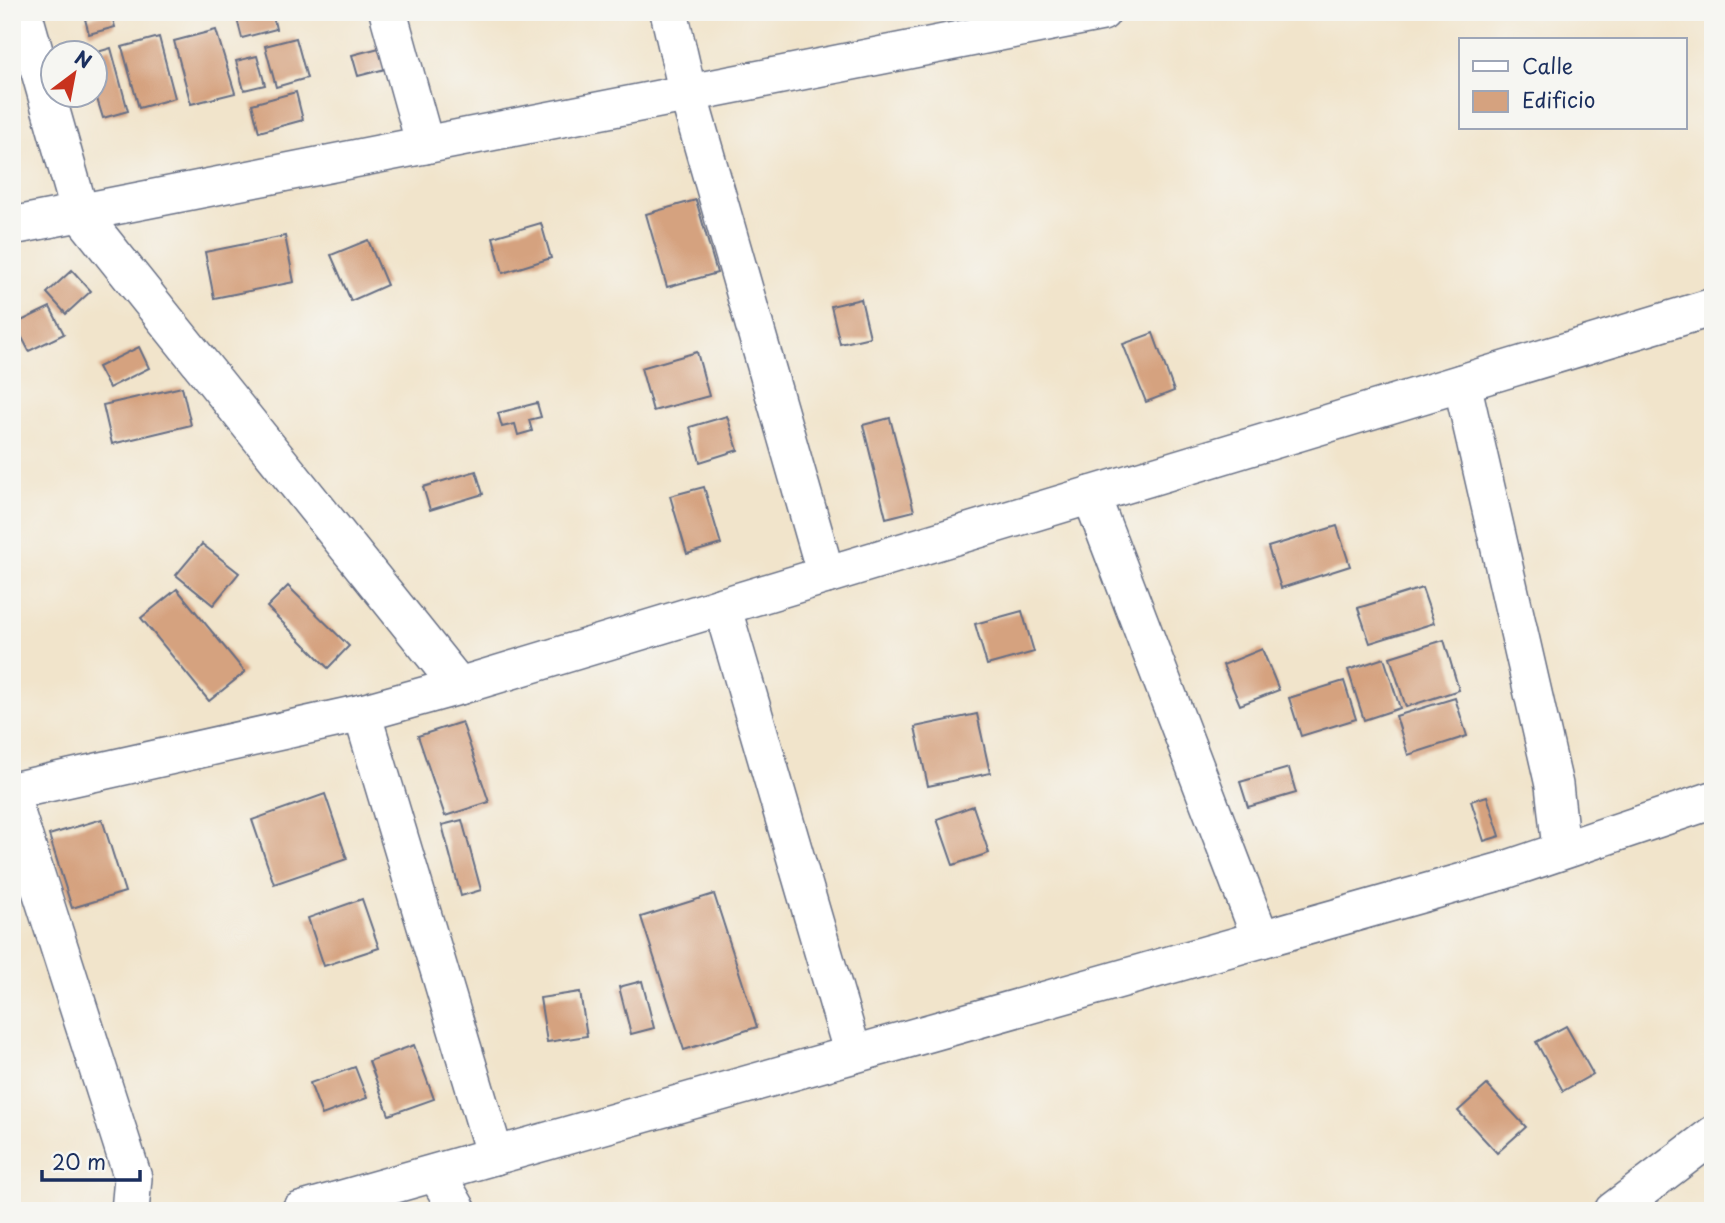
<svg xmlns="http://www.w3.org/2000/svg" width="1725" height="1223" font-family="'Playpen Sans',sans-serif">
<style>
.building{fill:#d5a27f}
.lines{fill:none;stroke-linecap:round;stroke-linejoin:round}
.minor-casing{stroke:#666e84;stroke-width:40}
.minor{stroke:#fff;stroke-width:37}
</style>
<rect width="100%" height="100%" fill="#f6f6f2"/>
<filter id="ink" filterUnits="userSpaceOnUse"><feTurbulence type="fractalNoise" baseFrequency=".0143" numOctaves="2"/><feDisplacementMap in="SourceGraphic" scale="14" xChannelSelector="R" yChannelSelector="G"/><feConvolveMatrix kernelMatrix="1 2 1 2 8 2 1 2 1" color-interpolation-filters="sRGB"/></filter>
<filter id="wash" filterUnits="userSpaceOnUse"><feTurbulence type="fractalNoise" baseFrequency=".00686" numOctaves="4" result="noise"/><feDisplacementMap in="SourceGraphic" scale="28" xChannelSelector="R" yChannelSelector="G"/><feGaussianBlur stdDeviation="1.57" result="paint"/><feColorMatrix in="noise" values="0 0 0 0 0 0 0 0 0 0 0 0 0 0 0 0 0 1.4 0 .05"/><feComposite in="paint" operator="in"/></filter>
<g filter="url(#wash)">
<rect width="100%" height="100%" fill="#f1e4cb"/>
<g id="blocks">
<g class="building">
<path d="M111 12 115 27 89 34 85 19Z"/>
<path d="M244 12H272L276 29 242 38 236 15Z"/>
<path d="M216 30 235 93 191 104 174 41Z"/>
<path d="M159 37 175 98 139 108 122 47Z"/>
<path d="M296 38 307 78 276 87 265 46Z"/>
<path d="M387 46 393 67 358 76 352 55Z"/>
<path d="M111 48 128 111 103 118 94 89V53Z"/>
<path d="M257 56 265 85 244 90 236 61Z"/>
<path d="M296 92 303 120 259 132 252 104Z"/>
<path d="M696 200 717 273 667 287 646 214Z"/>
<path d="M541 223 551 258 503 273 493 237Z"/>
<path d="M285 236 294 282 214 298 205 252Z"/>
<path d="M368 240 387 285 351 301 331 255Z"/>
<path d="M72 270 91 291 66 314 47 293Z"/>
<path d="M861 299 870 337 840 344 831 306Z"/>
<path d="M50 307 64 334 29 351 15 324Z"/>
<path d="M1153 333 1174 391 1146 402 1123 344Z"/>
<path d="M139 347 149 368 109 388 98 367Z"/>
<path d="M697 352 709 396 653 411 641 368Z"/>
<path d="M182 387 191 425 112 444 103 405Z"/>
<path d="M537 403 541 417 529 420 532 431 518 435 515 424 502 427 498 413Z"/>
<path d="M727 416 738 450 700 462 690 427Z"/>
<path d="M890 418 914 511 886 518 863 425Z"/>
<path d="M476 471 483 494 430 510 423 487Z"/>
<path d="M704 487 721 544 687 554 670 496Z"/>
<path d="M1337 526 1350 566 1281 588 1268 547Z"/>
<path d="M202 544 239 573 213 605 176 575Z"/>
<path d="M288 586 349 646 328 668 267 607Z"/>
<path d="M1422 588 1434 623 1370 643 1358 608Z"/>
<path d="M177 589 245 672 209 701 141 618Z"/>
<path d="M1022 611 1034 652 987 665 975 624Z"/>
<path d="M1444 640 1459 690 1406 707 1390 657Z"/>
<path d="M1262 649 1279 690 1240 705 1223 665Z"/>
<path d="M1384 658 1400 708 1364 720 1348 670Z"/>
<path d="M1344 681 1356 719 1301 736 1289 698Z"/>
<path d="M1455 698 1467 736 1408 755 1396 716Z"/>
<path d="M977 714 990 773 928 786 915 727Z"/>
<path d="M462 722 489 802 445 816 418 736Z"/>
<path d="M1289 768 1296 793 1248 807 1240 782Z"/>
<path d="M325 794 347 859 274 884 252 820Z"/>
<path d="M1487 796 1500 836 1484 841 1471 801Z"/>
<path d="M973 806 989 853 953 865 937 819Z"/>
<path d="M102 819 125 892 72 908 49 835Z"/>
<path d="M462 820 481 890 461 896 442 825Z"/>
<path d="M714 894 757 1027 684 1050 641 917Z"/>
<path d="M362 899 379 948 324 966 308 918Z"/>
<path d="M642 981 654 1028 631 1034 619 987Z"/>
<path d="M580 992 587 1036 547 1042 540 998Z"/>
<path d="M1566 1026 1593 1074 1563 1091 1536 1042Z"/>
<path d="M414 1045 434 1099 389 1115 369 1061Z"/>
<path d="M355 1067 367 1098 322 1115 310 1083Z"/>
<path d="M1487 1085 1526 1127 1497 1153 1458 1111Z"/>
</g>
</g>
</g>
<g filter="url(#ink)">
<use href="#blocks" fill-opacity="0" stroke="#666e84" stroke-width="2"/>
<g class="lines">
<g class="minor-casing">
<g id="minor">
<path d="M23 12 80 213 459 686"/>
<path d="M388 12 425 145"/>
<path d="M669 12 688 94 826 575"/>
<path d="M12 226 1102 12"/>
<path d="M1462 383 1554 785 1561 849"/>
<path d="M1091 495 1261 939"/>
<path d="M722 606 853 1054"/>
<path d="M362 713 495 1156"/>
<path d="M12 791 362 713 459 686 1713 307"/>
<path d="M12 800 133 1178 130 1211"/>
<path d="M436 1173 458 1211"/>
<path d="M300 1211 1502 871 1713 800"/>
<path d="M1613 1211 1713 1135"/>
</g>
</g>
<use href="#minor" class="minor"/>
</g>
</g>
<rect width="1725" height="1223" fill="none" stroke="#f6f6f2" stroke-width="42"/>
<rect x="1459" y="38" width="228" height="91" fill="#f6f6f2" stroke="#9ea6b7" stroke-width="2"/>
<rect x="1473" y="61" width="35" height="10" fill="#ffffff" stroke="#9ea6b7" stroke-width="2"/>
<text x="1522" y="74" font-size="21" fill="#1b2f5e">Calle</text>
<rect x="1473" y="91" width="35" height="21" fill="#d5a27f" stroke="#9ea6b7" stroke-width="2"/>
<text x="1522" y="108" font-size="21" fill="#1b2f5e">Edificio</text>
<g transform="translate(74 74) rotate(32)"><circle r="33" fill="#f6f6f2" stroke="#9ea6b7" stroke-width="2"/>
<path d="M0-5L12 26L0 18L-12 26Z" fill="#c8321e"/>
<text y="-10" font-size="19" font-weight="bold" text-anchor="middle" fill="#1b2f5e">N</text>
</g>
<path d="M42 1170v10h98v-10" fill="none" stroke="#1b2f5e" stroke-width="3.5"/>
<text x="52" y="1170" font-size="21" fill="#1b2f5e" stroke="#f6f6f2" stroke-width="5" paint-order="stroke">20 m</text>
</svg>
